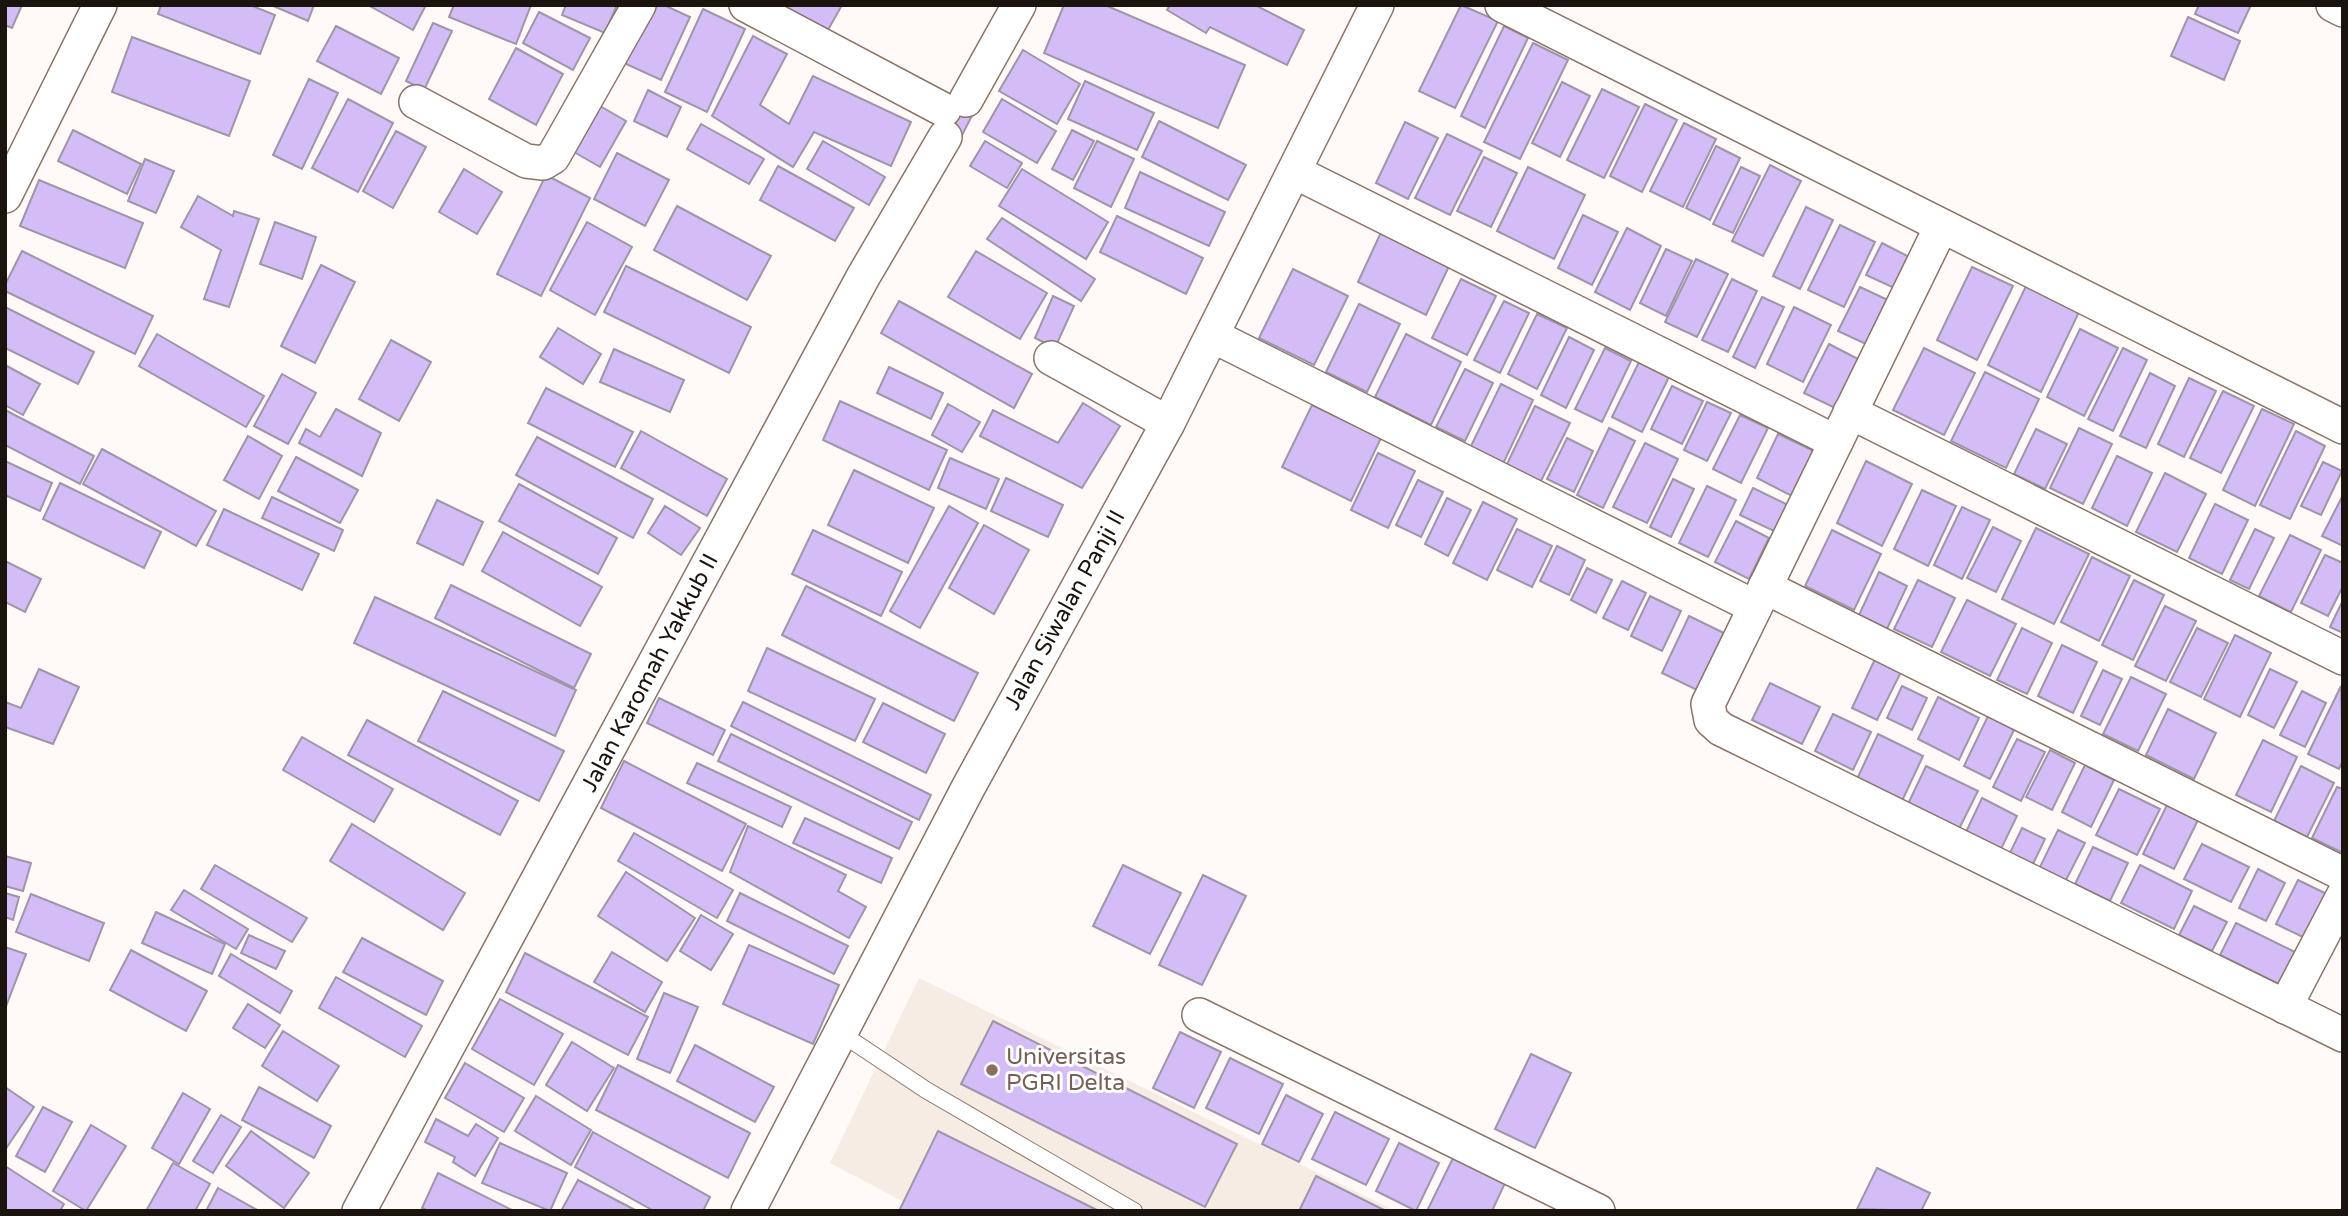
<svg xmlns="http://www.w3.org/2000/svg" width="2348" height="1216" font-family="'Varela Round',sans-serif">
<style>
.built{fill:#f7ece4}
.building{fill:#d4bdf6;stroke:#9e95aa;stroke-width:2}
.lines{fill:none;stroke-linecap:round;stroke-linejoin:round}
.lane-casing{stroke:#897568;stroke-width:18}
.street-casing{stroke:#897568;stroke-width:36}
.lane{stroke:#fff;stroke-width:16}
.street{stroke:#fff;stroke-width:33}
.education-dot{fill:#8d6e63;stroke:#fff;stroke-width:2.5}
.labels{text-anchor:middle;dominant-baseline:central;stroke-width:6;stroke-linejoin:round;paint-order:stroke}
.street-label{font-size:23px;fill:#1b140e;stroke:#fff}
.education-label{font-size:23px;fill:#785e54;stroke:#fff;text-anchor:start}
</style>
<rect width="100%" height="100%" fill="#fffaf7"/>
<path class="built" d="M919 978 1396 1211H921L830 1163Z"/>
<g class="building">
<path d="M5 5H22L12 28 5 25Z"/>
<path d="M161 5H250L275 15 260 54 158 14Z"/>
<path d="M271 5H314L308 21Z"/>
<path d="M368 5H426L413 30Z"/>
<path d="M454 5H531L516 44 449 17Z"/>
<path d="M566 5H617L605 33 562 15Z"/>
<path d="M649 5H664L690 17 661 80 624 63Z"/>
<path d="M782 5H842L828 30Z"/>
<path d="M1064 5H1105L1245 65 1218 128 1044 53Z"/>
<path d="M1170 5H1255L1304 30 1287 65 1210 27 1206 33 1167 10Z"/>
<path d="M1461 5 1498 21 1455 108 1419 91Z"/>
<path d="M2199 5H2251L2238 33 2195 14Z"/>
<path d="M703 9 745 29 707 112 665 92Z"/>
<path d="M539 12 590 38 573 70 523 43Z"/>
<path d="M2188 17 2240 41 2224 80 2171 56Z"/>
<path d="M433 23 452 31 424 90 406 81Z"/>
<path d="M336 26 399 58 381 94 317 61Z"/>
<path d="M1504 26 1528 38 1485 128 1461 116Z"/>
<path d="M753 36 787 54 760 105 789 124 813 76 911 122 891 166 814 132 793 167 712 116Z"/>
<path d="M132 37 250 81 229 136 112 92Z"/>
<path d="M1533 43 1568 60 1520 159 1484 142Z"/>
<path d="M516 48 563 74 536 125 489 99Z"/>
<path d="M1023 50 1080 84 1057 124 999 91Z"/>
<path d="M309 79 338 93 302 169 273 155Z"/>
<path d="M1085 81 1154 113 1137 150 1068 119Z"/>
<path d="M1562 82 1590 96 1560 157 1532 143Z"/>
<path d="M1602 89 1639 107 1604 178 1567 160Z"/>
<path d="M648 90 681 107 667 137 634 121Z"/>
<path d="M348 99 393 123 358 192 312 168Z"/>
<path d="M1002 99 1056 131 1037 163 983 132Z"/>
<path d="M966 100 977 106 958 143 933 131Z"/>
<path d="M1645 104 1677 120 1642 192 1610 176Z"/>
<path d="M600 106 626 121 600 167 574 152Z"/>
<path d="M1159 121 1246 165 1228 200 1142 157Z"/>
<path d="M1405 122 1438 138 1408 199 1376 183Z"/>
<path d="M1684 123 1716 139 1683 207 1650 191Z"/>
<path d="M701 124 764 159 749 184 687 149Z"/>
<path d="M73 130 141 164 127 194 58 161Z"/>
<path d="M1072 130 1094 141 1073 180 1052 169Z"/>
<path d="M396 131 426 147 393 208 363 191Z"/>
<path d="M1447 134 1482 151 1450 215 1415 198Z"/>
<path d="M823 141 885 177 869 205 807 169Z"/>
<path d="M985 141 1022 163 1007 188 970 166Z"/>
<path d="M1097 141 1134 159 1111 207 1074 188Z"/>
<path d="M1716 146 1740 158 1710 220 1686 208Z"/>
<path d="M617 153 669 180 645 226 594 199Z"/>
<path d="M1484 157 1517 173 1491 227 1457 211Z"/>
<path d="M145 159 174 171 156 213 128 201Z"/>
<path d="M1770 165 1801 181 1763 256 1732 241Z"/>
<path d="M778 166 854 208 835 241 760 200Z"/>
<path d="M1528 167 1585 195 1554 259 1497 231Z"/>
<path d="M1741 167 1760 176 1733 233 1713 224Z"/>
<path d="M464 169 502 192 477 234 439 212Z"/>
<path d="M1022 169 1108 222 1086 259 999 206Z"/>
<path d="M1140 172 1225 212 1209 246 1125 208Z"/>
<path d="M546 175 590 198 541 296 497 274Z"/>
<path d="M39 180 143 223 125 268 20 226Z"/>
<path d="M198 196 233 216 234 211 259 219 229 307 204 299 221 250 181 227Z"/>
<path d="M677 206 771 256 747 300 654 250Z"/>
<path d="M1806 207 1833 220 1800 289 1773 276Z"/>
<path d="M1583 215 1618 232 1592 285 1558 268Z"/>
<path d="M1117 216 1203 258 1186 294 1100 252Z"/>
<path d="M1002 218 1095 279 1081 301 987 239Z"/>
<path d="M275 222 316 237 302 279 260 264Z"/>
<path d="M587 222 632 247 595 315 550 290Z"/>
<path d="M1840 225 1875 242 1844 307 1808 290Z"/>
<path d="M1383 228 1451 262 1426 315 1358 282Z"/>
<path d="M1627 228 1661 246 1630 310 1595 292Z"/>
<path d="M1882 243 1917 261 1903 292 1866 275Z"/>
<path d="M1666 249 1692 261 1666 316 1640 303Z"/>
<path d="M22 251 153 316 135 354 5 291V285Z"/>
<path d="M976 251 1047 293 1020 339 948 297Z"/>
<path d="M1696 259 1728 274 1697 337 1665 322Z"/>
<path d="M321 265 355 282 315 363 281 346Z"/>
<path d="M626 266 751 327 729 373 604 312Z"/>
<path d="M1972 267 2013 286 1977 360 1937 340Z"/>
<path d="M1293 269 1348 296 1314 365 1259 338Z"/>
<path d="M1461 279 1496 296 1467 355 1432 338Z"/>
<path d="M1732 279 1757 291 1728 352 1702 340Z"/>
<path d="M2027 284 2080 310 2041 392 1988 365Z"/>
<path d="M1860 287 1890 301 1868 345 1838 331Z"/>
<path d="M1053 296 1074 306 1055 348 1035 338Z"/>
<path d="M1762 297 1784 307 1755 368 1733 357Z"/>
<path d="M899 301 1032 374 1014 408 881 333Z"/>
<path d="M1504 301 1529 313 1500 373 1474 360Z"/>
<path d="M1359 304 1400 324 1367 392 1326 372Z"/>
<path d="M5 307 94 352 78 384 5 348Z"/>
<path d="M1794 307 1831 325 1803 382 1767 364Z"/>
<path d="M1537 314 1567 328 1537 389 1508 374Z"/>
<path d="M558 328 601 354 583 384 540 357Z"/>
<path d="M2080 329 2118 348 2084 416 2047 397Z"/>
<path d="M157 334 264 396 246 427 139 366Z"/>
<path d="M1406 334 1461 362 1431 425 1375 397Z"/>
<path d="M1569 337 1594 350 1566 408 1541 395Z"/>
<path d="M391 340 431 362 399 421 359 399Z"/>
<path d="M1829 344 1858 359 1835 408 1804 393Z"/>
<path d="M1605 348 1631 361 1602 422 1575 409Z"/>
<path d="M1924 348 1975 373 1944 435 1893 410Z"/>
<path d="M2123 348 2147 360 2113 431 2088 419Z"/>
<path d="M614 349 684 380 670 412 600 382Z"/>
<path d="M1639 362 1669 377 1642 432 1612 417Z"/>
<path d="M5 365 40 384 23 415 5 405Z"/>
<path d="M889 367 943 393 931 419 877 393Z"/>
<path d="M1465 369 1493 383 1465 441 1436 427Z"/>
<path d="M1985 372 2039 399 2006 468 1951 441Z"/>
<path d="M2150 373 2175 386 2146 448 2120 436Z"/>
<path d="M282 374 316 393 288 444 254 426Z"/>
<path d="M2189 378 2216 391 2184 457 2158 444Z"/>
<path d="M1501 384 1533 400 1503 464 1470 448Z"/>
<path d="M1672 386 1703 401 1682 444 1651 429Z"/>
<path d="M546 388 633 432 615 467 528 423Z"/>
<path d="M2223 391 2254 406 2221 473 2190 458Z"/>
<path d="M840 401 947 450 929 490 823 440Z"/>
<path d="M1707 402 1731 413 1707 461 1684 450Z"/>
<path d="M1083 403 1120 426 1082 488 980 436 993 410 1058 443Z"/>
<path d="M948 404 980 422 962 452 932 435Z"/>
<path d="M1312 405 1381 438 1351 501 1282 467Z"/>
<path d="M1535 406 1570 423 1540 483 1506 466Z"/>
<path d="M336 409 381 433 362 476 299 443 306 429 320 437Z"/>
<path d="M2262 409 2294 424 2255 506 2223 490Z"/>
<path d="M5 410 94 456 80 484 5 445Z"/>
<path d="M1740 415 1768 428 1741 483 1713 469Z"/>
<path d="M1609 428 1635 441 1603 508 1577 495Z"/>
<path d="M2079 428 2112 444 2083 504 2050 488Z"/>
<path d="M2036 429 2067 444 2045 489 2014 474Z"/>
<path d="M641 431 727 479 707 516 621 468Z"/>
<path d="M2296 431 2325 446 2290 519 2260 505Z"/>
<path d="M1778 434 1820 454 1798 499 1757 478Z"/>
<path d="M248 436 282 456 259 499 224 480Z"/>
<path d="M537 437 653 499 633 538 516 475Z"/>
<path d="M1567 438 1593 451 1574 492 1547 479Z"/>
<path d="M1645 443 1678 459 1647 523 1613 507Z"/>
<path d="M102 449 216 511 196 546 83 484Z"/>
<path d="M1378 453 1415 471 1388 528 1351 510Z"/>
<path d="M2117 456 2152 473 2127 526 2092 508Z"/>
<path d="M296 457 358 490 340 523 278 491Z"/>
<path d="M950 458 999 479 986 509 938 488Z"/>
<path d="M5 461 52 483 40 511 5 495Z"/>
<path d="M1866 461 1912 484 1882 546 1837 523Z"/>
<path d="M2323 462 2342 471 2321 515 2301 506Z"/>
<path d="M854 470 934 508 908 563 828 525Z"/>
<path d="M2165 473 2206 494 2177 552 2136 532Z"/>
<path d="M1006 478 1063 505 1048 537 991 511Z"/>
<path d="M1673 479 1694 489 1671 537 1650 527Z"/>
<path d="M1418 480 1443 492 1421 537 1396 525Z"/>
<path d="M60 483 161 532 144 568 43 519Z"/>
<path d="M519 484 617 538 598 574 499 521Z"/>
<path d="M1707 486 1736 500 1708 557 1679 543Z"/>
<path d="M1753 488 1788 505 1776 532 1740 515Z"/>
<path d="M1922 490 1956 506 1928 566 1894 549Z"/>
<path d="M2343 495V546L2322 536Z"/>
<path d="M272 497 343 530 334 551 262 518Z"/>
<path d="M1447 498 1471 510 1448 556 1425 544Z"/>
<path d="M437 500 483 522 463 565 417 543Z"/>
<path d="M1483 502 1517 519 1487 580 1453 563Z"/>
<path d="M2215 504 2248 520 2222 574 2189 558Z"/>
<path d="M665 506 700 528 681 555 648 533Z"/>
<path d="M949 506 978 523 920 628 890 611Z"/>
<path d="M1962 507 1990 520 1962 579 1934 565Z"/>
<path d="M224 509 319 554 302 590 207 545Z"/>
<path d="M1736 521 1769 538 1749 579 1715 562Z"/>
<path d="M984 525 1029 550 994 614 949 588Z"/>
<path d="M1993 527 2021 541 1996 592 1967 578Z"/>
<path d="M2036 528 2089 554 2054 624 2002 599Z"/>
<path d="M1517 529 1552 546 1532 587 1497 570Z"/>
<path d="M2255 529 2274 538 2249 589 2230 580Z"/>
<path d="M813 530 902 572 881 616 792 574Z"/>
<path d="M1832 530 1881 554 1854 610 1805 586Z"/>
<path d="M503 532 602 587 580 626 482 571Z"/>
<path d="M2290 535 2321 550 2291 612 2259 596Z"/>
<path d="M1557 546 1585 560 1569 595 1540 581Z"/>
<path d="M2325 555 2343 563V586L2328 616 2301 603Z"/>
<path d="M2092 557 2130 576 2099 641 2061 622Z"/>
<path d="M5 561 41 579 25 612 5 602Z"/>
<path d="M1587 568 1612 580 1596 613 1571 600Z"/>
<path d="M1879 572 1907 586 1887 629 1859 615Z"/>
<path d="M1918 580 1955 598 1932 647 1894 629Z"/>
<path d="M2134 580 2164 595 2133 660 2102 645Z"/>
<path d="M1622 581 1646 593 1628 630 1603 618Z"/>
<path d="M451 585 591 654 574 688 435 618Z"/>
<path d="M806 586 978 673 954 721 782 635Z"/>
<path d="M1650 596 1681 611 1662 651 1631 636Z"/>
<path d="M375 597 576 690 555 736 354 643Z"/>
<path d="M1967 600 2016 624 1990 676 1941 652Z"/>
<path d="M2343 600V633L2330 627Z"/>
<path d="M2165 606 2196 621 2166 681 2135 666Z"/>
<path d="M1689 616 1726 634 1699 691 1662 673Z"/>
<path d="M2022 628 2052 643 2027 694 1997 680Z"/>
<path d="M2197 628 2228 643 2201 697 2170 682Z"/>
<path d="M2235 635 2271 653 2240 717 2204 699Z"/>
<path d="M2062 645 2097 662 2073 713 2038 696Z"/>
<path d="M767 648 875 699 855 741 748 691Z"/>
<path d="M1875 659 1901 672 1877 720 1852 708Z"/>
<path d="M39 669 79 687 53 744 5 727V702L21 708Z"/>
<path d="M2270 669 2297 682 2274 728 2248 715Z"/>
<path d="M2103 670 2122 679 2100 725 2081 716Z"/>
<path d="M2131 677 2166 694 2138 751 2103 734Z"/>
<path d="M1770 683 1820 707 1802 744 1752 720Z"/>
<path d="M1902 686 1927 698 1912 730 1887 718Z"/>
<path d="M2341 686 2343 760 2339 769 2308 754Z"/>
<path d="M443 691 564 751 539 801 418 741Z"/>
<path d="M2302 691 2326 703 2305 747 2280 735Z"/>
<path d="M1938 697 1979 718 1959 760 1918 739Z"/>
<path d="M659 698 725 730 713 755 647 723Z"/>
<path d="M743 702 931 795 919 820 731 726Z"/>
<path d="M883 703 945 734 926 773 863 742Z"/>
<path d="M2168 709 2216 733 2194 779 2146 755Z"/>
<path d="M1833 714 1871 732 1853 770 1815 751Z"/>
<path d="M1988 716 2015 728 1990 779 1964 766Z"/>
<path d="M367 720 518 801 500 835 348 755Z"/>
<path d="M731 734 912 822 899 849 718 761Z"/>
<path d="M1878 734 1923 756 1902 801 1857 779Z"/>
<path d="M302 737 393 789 374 822 283 770Z"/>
<path d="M2017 739 2045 752 2021 801 1993 787Z"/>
<path d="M2263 740 2297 757 2271 812 2236 795Z"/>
<path d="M2050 750 2075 763 2052 810 2026 797Z"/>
<path d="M624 761 746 824 722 871 601 808Z"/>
<path d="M697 763 791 807 782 827 687 783Z"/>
<path d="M2085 765 2114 780 2091 827 2062 812Z"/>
<path d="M1926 766 1978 791 1959 829 1908 804Z"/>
<path d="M2301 766 2334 783 2307 837 2274 821Z"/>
<path d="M2337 787 2343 789V853L2312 838Z"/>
<path d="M2119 789 2160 809 2137 855 2096 835Z"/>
<path d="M1982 798 2017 816 2001 849 1966 832Z"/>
<path d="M2167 805 2198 820 2174 869 2143 854Z"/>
<path d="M805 818 892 858 881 883 793 843Z"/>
<path d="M352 824 465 893 443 930 330 861Z"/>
<path d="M748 826 846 875 838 891 866 907 849 938 730 872Z"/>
<path d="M2022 828 2045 839 2031 868 2008 857Z"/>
<path d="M2058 830 2085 843 2065 882 2039 869Z"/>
<path d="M634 833 733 890 717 918 618 861Z"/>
<path d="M2202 844 2249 867 2231 902 2184 879Z"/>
<path d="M2093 847 2128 863 2110 901 2075 884Z"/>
<path d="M5 856 31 863 23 891 5 886Z"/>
<path d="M215 865 307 918 292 942 201 889Z"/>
<path d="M1123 865 1181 893 1150 954 1093 926Z"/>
<path d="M2140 865 2192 891 2174 929 2121 903Z"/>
<path d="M2258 869 2285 883 2266 921 2239 908Z"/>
<path d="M626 872 695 918 667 961 598 916Z"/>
<path d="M1203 875 1246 896 1202 985 1159 965Z"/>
<path d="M2298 880 2331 896 2309 940 2276 924Z"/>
<path d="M184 890 248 929 236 949 171 910Z"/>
<path d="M5 893 19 897 13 920 5 917Z"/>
<path d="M740 893 848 946 834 974 727 921Z"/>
<path d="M31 894 104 923 89 961 16 932Z"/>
<path d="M2194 906 2227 922 2212 951 2179 935Z"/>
<path d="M156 912 225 944 212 974 142 943Z"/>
<path d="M701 915 733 934 711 970 680 951Z"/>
<path d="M2236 923 2297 953 2281 985 2220 955Z"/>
<path d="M249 935 285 951 276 969 241 953Z"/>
<path d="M362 938 443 981 426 1015 343 972Z"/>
<path d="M749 945 839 985 813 1044 723 1004Z"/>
<path d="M5 947 26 954 5 1009Z"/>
<path d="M131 950 207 991 186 1031 110 990Z"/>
<path d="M612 952 662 982 645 1012 594 982Z"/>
<path d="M525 953 648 1017 628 1055 506 992Z"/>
<path d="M231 954 292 991 280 1013 219 976Z"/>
<path d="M336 977 422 1026 405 1057 319 1008Z"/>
<path d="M664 993 698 1007 670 1073 637 1059Z"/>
<path d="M500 999 563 1034 534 1085 472 1049Z"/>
<path d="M248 1004 280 1025 265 1048 233 1028Z"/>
<path d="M993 1021 1237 1144 1205 1207 961 1084Z"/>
<path d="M283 1031 339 1066 317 1101 262 1066Z"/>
<path d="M1180 1032 1221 1052 1194 1108 1153 1088Z"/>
<path d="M572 1042 614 1068 587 1111 546 1085Z"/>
<path d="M695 1045 774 1087 755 1122 677 1081Z"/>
<path d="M1531 1054 1571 1073 1535 1148 1495 1129Z"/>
<path d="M1230 1058 1283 1084 1259 1134 1206 1108Z"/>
<path d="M465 1063 524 1098 504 1132 445 1098Z"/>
<path d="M618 1065 750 1133 728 1178 596 1110Z"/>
<path d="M5 1087 34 1107 5 1150Z"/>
<path d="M259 1087 331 1126 314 1158 242 1120Z"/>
<path d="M183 1093 210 1109 179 1164 152 1148Z"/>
<path d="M1286 1095 1323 1114 1299 1162 1262 1144Z"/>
<path d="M536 1096 591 1130 571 1165 515 1131Z"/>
<path d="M43 1107 72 1122 45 1172 16 1156Z"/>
<path d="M1335 1112 1389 1139 1366 1185 1312 1159Z"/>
<path d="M221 1115 241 1127 213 1173 193 1161Z"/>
<path d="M436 1119 468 1136 476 1124 498 1138 475 1176 453 1162 455 1157 425 1142Z"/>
<path d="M91 1125 126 1146 86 1211 53 1191Z"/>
<path d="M251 1131 309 1173 284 1208 226 1166Z"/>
<path d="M938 1131 1099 1211H899Z"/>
<path d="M593 1132 710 1197 703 1211H654L575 1167Z"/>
<path d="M500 1143 567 1173 550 1211 482 1183Z"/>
<path d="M1399 1143 1439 1163 1416 1211 1376 1191Z"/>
<path d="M1453 1158 1505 1183 1492 1211H1427Z"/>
<path d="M173 1163 210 1184 195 1211H146Z"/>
<path d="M5 1166 64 1204 60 1211H5Z"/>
<path d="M1877 1168 1930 1193 1921 1211 1857 1209Z"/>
<path d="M438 1173 514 1211H428L422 1208Z"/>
<path d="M1316 1176 1386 1211H1299Z"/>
<path d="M578 1180 637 1211H561Z"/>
<path d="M218 1188 259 1211H206Z"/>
</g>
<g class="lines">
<g class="lane-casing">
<path id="lane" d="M842 1034 926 1090 1134 1211"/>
</g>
<g class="street-casing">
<g id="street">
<path d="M746 5 944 110"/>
<path d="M1502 5 2343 427"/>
<path d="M2333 5 2343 10"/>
<path d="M966 100 1019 5"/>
<path d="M416 102 526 161 543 163 553 157 639 5"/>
<path d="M1295 172 1836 442"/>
<path d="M5 196 100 5"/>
<path d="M1941 227 1708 704 1711 720 1721 729 2343 1035"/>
<path d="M1213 336 1755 607"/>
<path d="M1051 358 1168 423"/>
<path d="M1850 412 2343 658"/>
<path d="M1765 587 2343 874"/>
<path d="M2285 1007 2343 896"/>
<path d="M1199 1015 1598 1211"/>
<path d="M359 1211 863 277 945 137"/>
<path d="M748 1211 968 788 1168 423 1377 5"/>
</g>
</g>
<use href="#lane" class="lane"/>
<use href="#street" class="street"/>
</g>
<circle class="education-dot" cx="992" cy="1070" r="7"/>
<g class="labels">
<g class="street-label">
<text transform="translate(1065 610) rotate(-61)">Jalan Siwalan Panji II</text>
<text transform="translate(650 673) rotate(-62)">Jalan Karomah Yakkub II</text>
</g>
<g class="education-label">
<text x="1006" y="1057">Universitas<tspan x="1006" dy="26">PGRI Delta</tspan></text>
</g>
</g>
<rect width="2348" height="1216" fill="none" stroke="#1b140e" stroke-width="14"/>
</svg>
